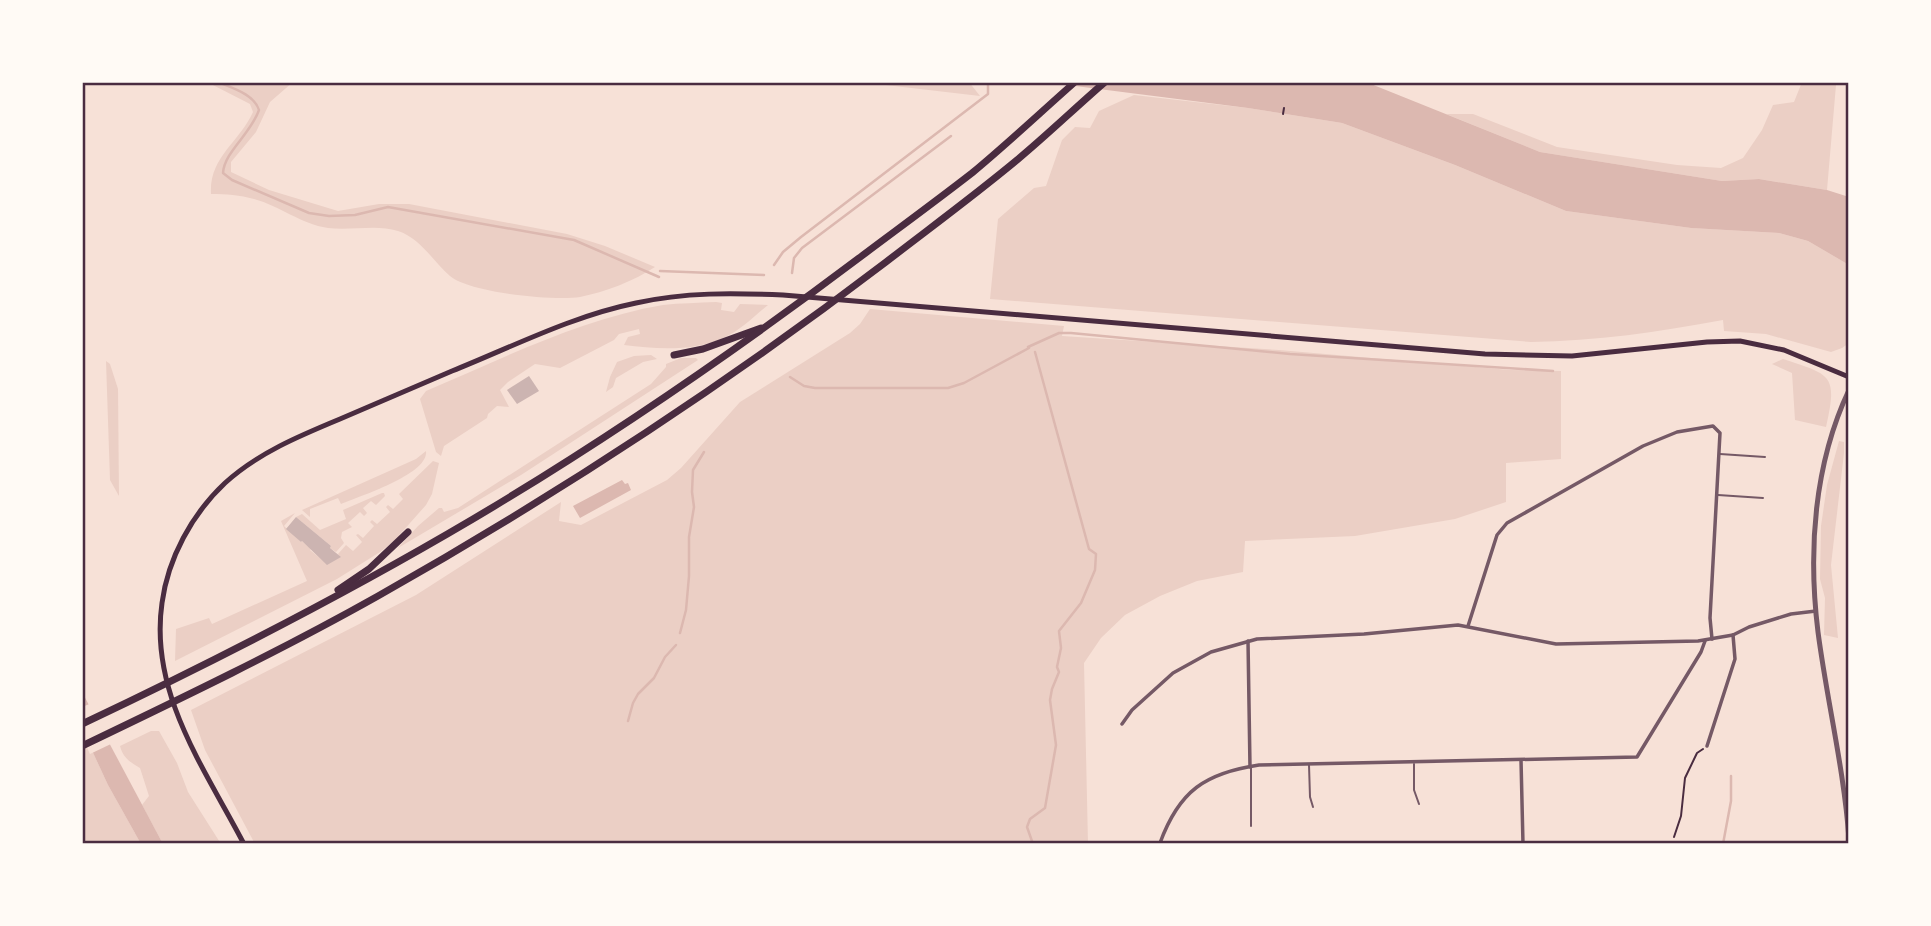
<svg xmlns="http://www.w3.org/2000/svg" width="1931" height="926" font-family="Overpass,sans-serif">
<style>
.green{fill:#ebcfc5}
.water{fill:#dcb8b0}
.pier{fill:#f7e1d7}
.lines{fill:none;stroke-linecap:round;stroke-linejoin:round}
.stream{stroke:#dcb8b0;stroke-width:2.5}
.building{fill:#ccb4b1}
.path{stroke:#4a2c40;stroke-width:2}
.service{stroke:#755966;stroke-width:2}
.minor{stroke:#755966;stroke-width:3.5}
.tertiary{stroke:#755966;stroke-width:5}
.secondary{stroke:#4a2c40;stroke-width:5}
.motorway{stroke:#4a2c40;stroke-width:7}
.neatline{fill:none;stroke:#4a2c40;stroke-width:2.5}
</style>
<rect width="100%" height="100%" fill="#f7e1d7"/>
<g class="green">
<path d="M207 82H293L270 102 256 132 231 162V172L269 190 338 211 379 204H409L567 234 605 246 655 267C634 281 605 292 580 297 554 301 470 293 450 276 433 261 420 238 398 231 376 224 351 231 328 228 301 224 280 206 254 199 240 195 226 194 211 194 209 157 239 143 253 112L250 104Z"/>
<path d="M860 82H969L980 96Z"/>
<path d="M1802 82H1835L1836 85 1827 190 1759 179 1722 181 1540 152 1446 114H1473L1557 147 1677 165 1721 168 1743 158 1762 130 1773 105 1794 102Z"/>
<path d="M1134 95 1248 108 1342 123 1455 165 1566 211 1691 228 1779 233 1808 241 1849 265V343L1842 348 1831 352 1766 334 1724 331 1723 320C1659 332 1596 341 1531 342L990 299 998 219 1034 188 1046 186 1062 140 1075 127 1090 128 1099 111Z"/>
<path d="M716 302 722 303 721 310 734 312 740 304 768 305C754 316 740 331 723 338 692 352 656 349 624 345L628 337 640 334 639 329 619 334 614 340 560 368 535 364 508 382 500 390 509 407 497 406 488 414 487 418 444 446 441 456 436 452 420 399 426 391C502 359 580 319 663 305 680 303 698 303 716 302Z"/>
<path d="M870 309 1064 326 1062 336 1279 350 1510 370 1561 371V459L1506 463V502L1455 519 1355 536 1245 541 1243 572 1197 581 1160 596 1125 615 1101 638 1084 663 1088 844H255L205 750 191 710 416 595 561 502 559 521 581 525 667 480 681 468 740 402 850 333 860 324Z"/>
<path d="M651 355 657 359 643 362 616 378 613 387 606 392 610 377 617 362 634 356Z"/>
<path d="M681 358H696L698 360 521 475 398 548 418 526 439 508H442L444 512 458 508 651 384 666 367V364Z"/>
<path d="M1783 359C1831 375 1838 374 1826 427L1795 420 1792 373 1772 364Z"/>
<path d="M106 361 110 364 118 389 119 496 110 480Z"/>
<path d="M1839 441 1844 442V453L1831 565 1838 638 1824 635 1825 598 1820 579 1821 526 1827 485Z"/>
<path d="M426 451C429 474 360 496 341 504L338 498 310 509V517L302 510 416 459Z"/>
<path d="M433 461 439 463 432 494 426 505 394 541 380 552 337 579 175 661 176 629 209 618 212 624 307 581 281 521 295 513 284 526 301 542 302 541 311 549 310 550 327 564 340 557 338 554 346 545 353 551 362 542 356 535 358 534 363 538 374 526 370 522 372 520 377 524 390 512 386 507 388 505 393 509 403 499 399 494Z"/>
<path d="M382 493H384L385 496 376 505 371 501 363 508 367 513 364 516 360 512 348 523 352 527 342 532 341 538 344 543 336 552 330 548 331 546 296 517 302 514 320 530 346 519 343 510Z"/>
<path d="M82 729 108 785 141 844H82Z"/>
<path d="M151 731H159L177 763 188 792 221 844H163L142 805 149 796 140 768C130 762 123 758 120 746Z"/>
</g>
<g class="water">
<path d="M1044 82H1366L1540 152 1722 181 1759 179 1827 190 1849 197V265L1808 241 1779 233 1691 228 1566 211 1455 165 1342 123 1248 108Z"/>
<path d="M622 480 625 484 628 483 631 490 580 518 573 506Z"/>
<path d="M82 692 163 844H141L108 785 82 729Z"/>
</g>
<path class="pier" d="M92 703 113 743 90 754 82 737V707Z"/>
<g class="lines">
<g class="stream">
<path d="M218 82C232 88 254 94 259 110 251 134 224 152 223 173L232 180 309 213 329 216 355 215 388 207 574 240 659 277"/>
<path d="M774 265 783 252 801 237 988 94V82"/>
<path d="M660 271 764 275"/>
<path d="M792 273 794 258 802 248 951 136"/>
<path d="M1028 347 1059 333H1071L1290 354 1553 371"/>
<path d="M790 377 804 386 815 388H948L964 383 1029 348"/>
<path d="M680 633 686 610 689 576V537L694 507 692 492 693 470 704 452"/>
<path d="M628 721 633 703 638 694 654 678 665 657 676 645"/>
<path d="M1033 844 1027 827 1030 819 1045 808 1056 745 1050 700 1052 689 1059 672 1057 667 1061 648 1059 631 1081 603 1095 570 1096 554 1089 549 1035 352"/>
<path d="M1723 844 1731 801V776"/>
</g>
</g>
<g class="building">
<path d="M529 376 539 391 517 404 507 390Z"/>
<path d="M296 517 331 546 330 548 341 557 327 565 302 541 301 542 286 529Z"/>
</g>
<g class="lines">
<g class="path">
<path d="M1283 114 1284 108"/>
<path d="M1674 837 1681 816 1685 778 1697 753 1703 749"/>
</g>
<g class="service">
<path d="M1720 454 1765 457"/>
<path d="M1718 495 1763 498"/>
<path d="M1414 764V790L1419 804"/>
<path d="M1309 765 1310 797 1313 807"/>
<path d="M1251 768V826"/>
</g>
<g class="minor">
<path d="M1468 626 1497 535 1507 523 1643 446 1677 432 1713 426 1720 433 1710 618 1712 639"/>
<path d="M1248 641 1250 767"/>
<path d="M1122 724 1132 710 1173 673 1211 652 1257 639 1364 634 1458 625 1556 644 1698 641 1733 635 1749 627 1791 614 1816 611"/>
<path d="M1707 746 1735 659 1733 635"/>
<path d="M1521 760 1523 844"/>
<path d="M1160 843C1179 791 1205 773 1259 765L1637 757 1701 652 1705 641"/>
<path d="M1669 844V843"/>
</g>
<path class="tertiary" d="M1849 390C1814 464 1808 551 1818 632 1827 701 1844 769 1849 839"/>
<path class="secondary" d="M244 844C205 769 149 693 162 603 168 558 192 514 225 483 258 453 299 436 340 419 377 403 415 387 452 371 512 347 572 316 636 303 685 292 733 293 783 295L1485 354 1572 356 1707 342 1740 341 1784 350 1849 377"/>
<g class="motorway">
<path d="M674 355 703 349 761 328"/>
<path d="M338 590 369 569 408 532"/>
<path d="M82 724C215 661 346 594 473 519 608 439 737 350 863 255 899 228 936 201 972 173 1007 144 1041 112 1075 82"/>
<path d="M82 746C182 698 282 650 378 596 555 496 725 385 886 262 930 228 975 195 1017 160 1047 135 1075 108 1105 82"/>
</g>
</g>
<rect width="1931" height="926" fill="none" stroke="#fffaf5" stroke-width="168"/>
<rect x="84" y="84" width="1763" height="758" class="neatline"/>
</svg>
